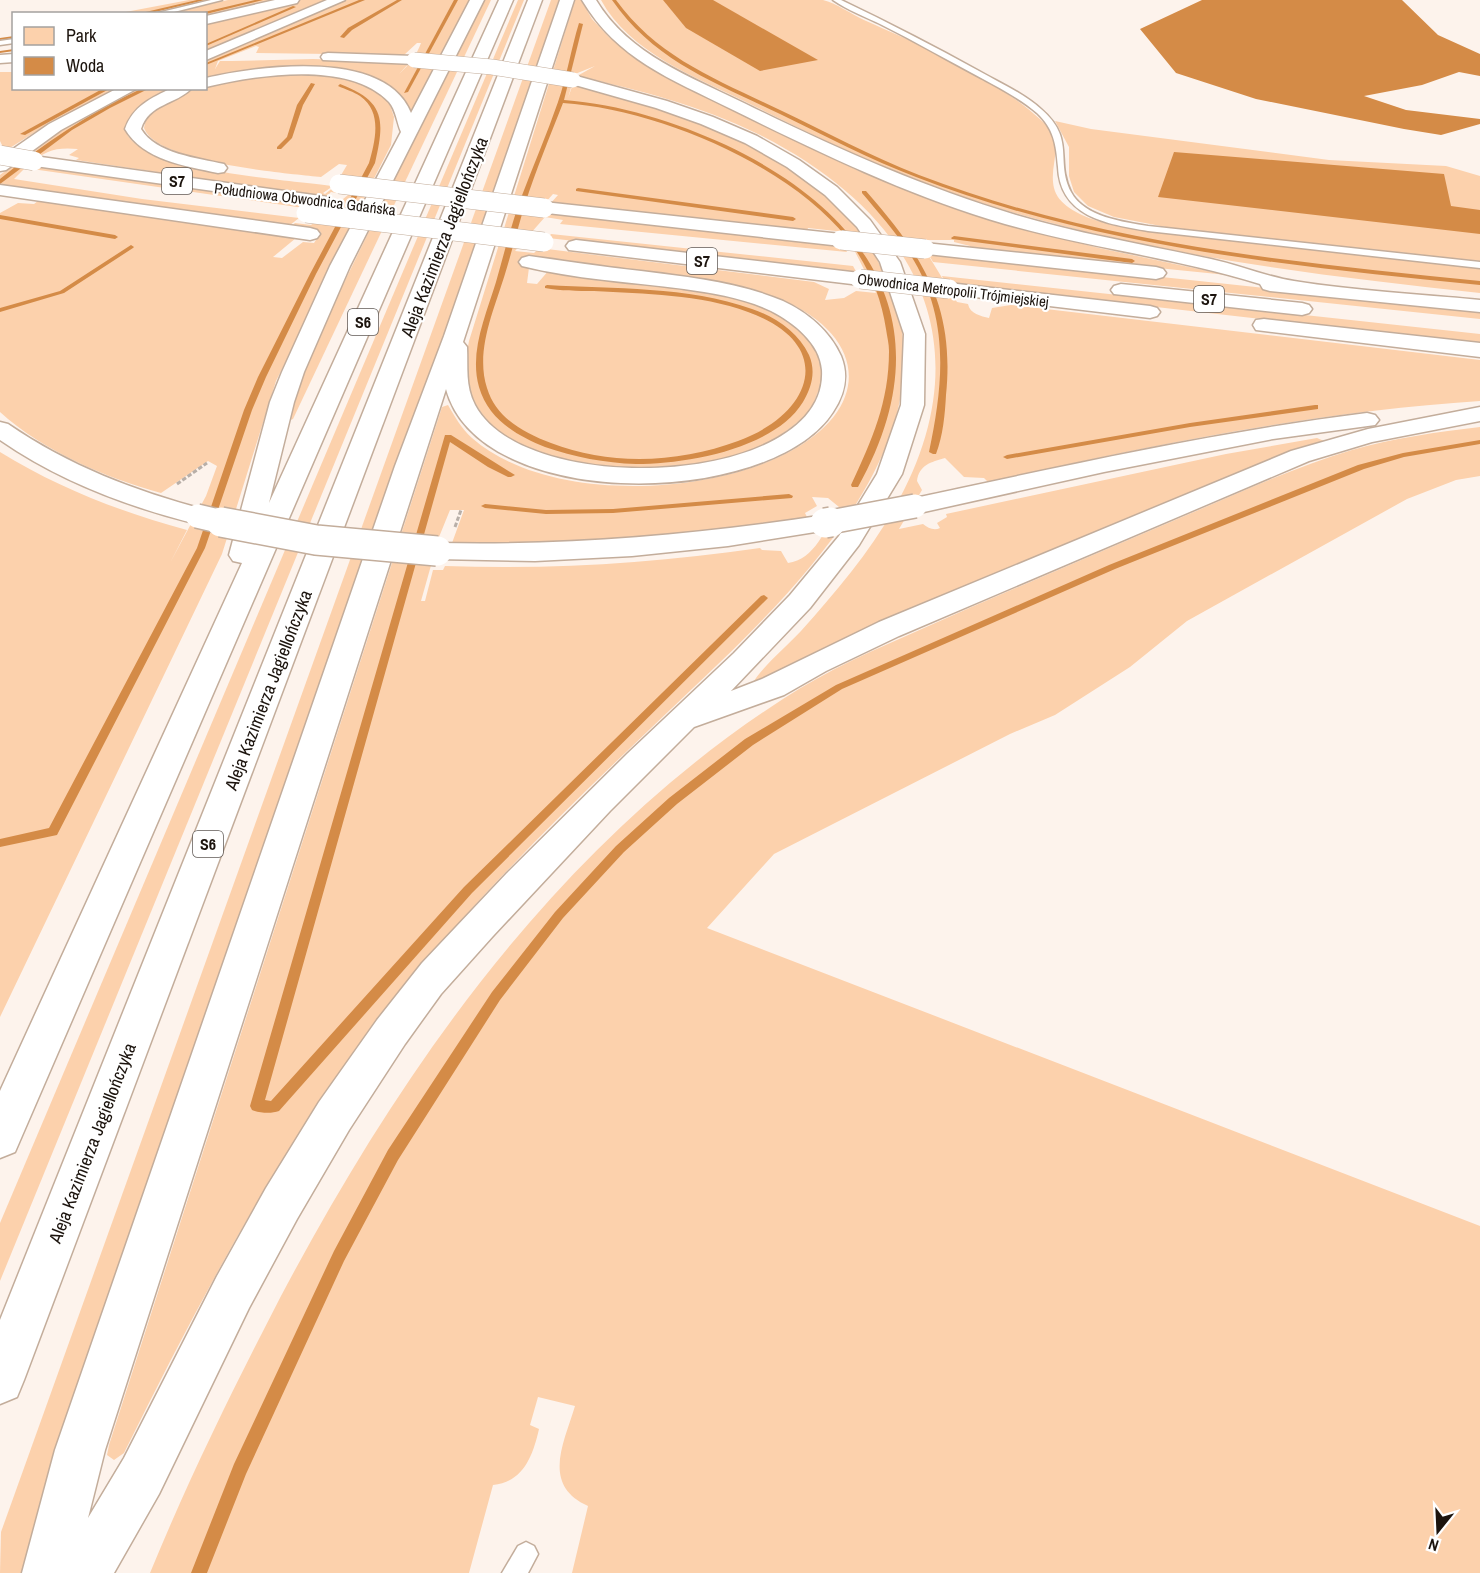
<svg xmlns="http://www.w3.org/2000/svg" width="1480" height="1573" font-family="'Archivo Narrow',sans-serif">
<style>
.green{fill:#fcd1ac;fill-rule:evenodd}
.water{fill:#d48b47}
.lines{fill:none;stroke-linecap:round;stroke-linejoin:round}
.stream{fill:#d48b47;fill-rule:evenodd}
.lane-casing{stroke:#c3ad9b;stroke-width:3}
.highway-casing{stroke:#c3ad9b;stroke-width:3}
.path{stroke:#b8afa8;stroke-width:3;stroke-dasharray:4.5 2;stroke-linecap:butt}
.lane{fill:#fff;fill-rule:evenodd}
.highway{fill:#fff;fill-rule:evenodd}
.highway-bridge-far3-casing{stroke:#c3ad9b;stroke-width:16;stroke-linecap:butt}
.highway-bridge-far2-casing{stroke:#c3ad9b;stroke-width:20;stroke-linecap:butt}
.highway-bridge-far1-casing{stroke:#c3ad9b;stroke-width:26;stroke-linecap:butt}
.highway-bridge-casing{stroke:#c3ad9b;stroke-width:32;stroke-linecap:butt}
.highway-bridge-far3{stroke:#fff;stroke-width:15}
.highway-bridge-far2{stroke:#fff;stroke-width:19}
.highway-bridge-far1{stroke:#fff;stroke-width:23}
.highway-bridge{stroke:#fff;stroke-width:29}
.labels{text-anchor:middle;dominant-baseline:central;stroke-width:4.5;stroke-linejoin:round;paint-order:stroke}
.far-street-label{font-size:15px;fill:#1c140e;stroke:#fff}
.shield{fill:#fff;stroke:#605a56;stroke-width:1.5}
.shield-label{font-size:16px;font-weight:bold;fill:#1c140e}
.street-label{font-size:18px;fill:#1c140e;stroke:#fff}
</style>
<rect width="100%" height="100%" fill="#fdf3ec"/>
<g class="green">
<path d="M189 0H213L149 13 115 14Z"/>
<path d="M228 0H282L206 17V14H165Z"/>
<path d="M300 0H326L206 50V21Z"/>
<path d="M347 0H471L412 112H408L404 101 392 88 378 81 345 72 220 76 206 80V60ZM417 43H421C416 56 410 64 399 74L410 62 313 59 232 61H220L215 69 218 61 256 46 259 47 256 53 404 55Z"/>
<path d="M482 0H491L293 419 288 421 290 402 316 340Z"/>
<path d="M518 0H524L0 1281V1223Z"/>
<path d="M551 0H559L23 1573H0L1 1532Z"/>
<path d="M575 0H581L592 19 609 37 647 64 795 141 859 171 918 194 1014 226 1099 248 1227 275 970 249V246L954 242V240H919L944 281 942 276 1480 334V344L945 283 957 302 968 304C970 314 981 316 989 318L992 308 1011 305 1480 360V401C1313 412 1151 445 988 482L984 478 964 477 945 458C931 462 919 465 917 481L922 490 899 529 923 524C928 528 934 531 940 528L937 523 947 517 946 514 1226 454 1317 438 1324 441 752 684C762 667 786 647 801 631 835 593 869 553 894 509 987 345 916 213 758 134 701 106 639 90 577 76L595 66 575 74 568 98 573 84C602 92 633 98 662 108 753 140 858 192 890 290 894 302 899 313 901 325 930 483 749 633 649 730 578 798 508 866 444 940 422 966 403 994 383 1021 357 1055 329 1088 306 1124 237 1229 180 1340 124 1453L114 1460 107 1455 109 1445 442 407 448 405C455 417 461 428 472 438 546 503 704 496 787 453 873 409 868 336 780 299 740 283 698 279 656 274 614 270 572 265 530 260L527 283 537 284 549 270C611 277 681 282 742 299 770 307 810 325 820 355 821 360 825 367 825 373 826 379 820 388 817 394 815 399 814 406 811 410 807 416 799 421 794 425 765 449 723 463 685 467 603 477 444 459 469 341ZM553 194 558 195 550 204 807 231 808 228 845 232 876 293 856 291 844 298 825 300 829 289 814 282 539 248 534 253 515 251 545 217 563 220 560 224 847 252 842 242 543 211 546 202ZM812 497 828 498 839 507C826 527 815 560 788 563L781 551 762 550 760 548C655 563 551 570 445 566L443 570H433L425 601H421L439 537 450 510H464L452 543C571 545 689 535 807 517L805 513 817 506Z"/>
<path d="M601 0C653 0 706 0 759 0 778 0 805 0 823 0 836 3 851 14 864 20 924 47 991 75 1041 120 1068 144 1048 162 1054 188 1062 220 1127 228 1153 232L1480 268V293C1295 273 1108 250 932 186 868 163 807 132 746 102 695 77 629 52 601 0Z"/>
<path d="M0 72H13L14 88 116 89 51 122 5 151 0 141Z"/>
<path d="M297 74 344 78 372 88 383 96 390 105 394 117 391 145 326 273 308 317 276 381 222 554 0 1017V452C58 488 121 512 187 530L170 563 206 496 217 466 208 461 161 493C106 478 43 451 0 412V213L18 203 34 204 38 201 296 238 273 257 282 258 303 242 314 243 321 232 290 227 295 223 311 225 348 195 331 192 326 197 76 160 79 158 69 155 78 149C57 147 44 150 30 165L315 205 311 209 25 168 14 179 142 199 299 218 285 229 0 191V175L50 137 130 93 140 89H177C159 98 124 108 127 134 146 171 290 180 333 186L323 193 325 194 334 187 347 165 339 164 321 177C286 173 156 163 144 128 147 105 184 89 206 88V86L242 78Z"/>
<path d="M1055 121 1091 129 1329 160 1446 166 1480 176V261L1171 228 1114 217 1088 206 1074 192 1069 176V147Z"/>
<path d="M551 234 853 266 857 273 548 238Z"/>
<path d="M927 252 1480 311V319L933 262Z"/>
<path d="M1480 427V476L1456 480 1407 499 1187 621 1130 667 1055 715 1010 734 774 854 707 928 1480 1226V1573H572L588 1506C541 1485 564 1443 575 1406L538 1397 530 1425 539 1429C533 1455 524 1482 493 1485L469 1573H150C189 1478 234 1387 281 1296 404 1064 559 844 783 699 827 670 876 649 924 628 978 604 1032 581 1086 558 1134 537 1183 517 1231 496 1271 479 1311 462 1352 450 1394 438 1437 432 1480 427Z"/>
</g>
<g class="water">
<path d="M663 0H713L818 60 760 71 686 28Z"/>
<path d="M1202 0H1402L1438 35 1480 54V76L1459 72 1422 85 1364 96 1406 110 1480 119V124L1441 135 1404 129 1256 99 1176 73 1140 29Z"/>
<path d="M1174 152 1444 174 1451 206 1480 210V234L1158 197Z"/>
</g>
<g class="lines">
<g class="stream">
<path d="M197 0H205L147 14H137Z"/>
<path d="M255 0H263L206 14H196Z"/>
<path d="M359 0H365L206 65V63Z"/>
<path d="M397 0H402L352 30 344 38 340 37 348 28Z"/>
<path d="M454 0H458L408 92 404 93Z"/>
<path d="M612 0H616C658 58 718 80 780 110 826 132 871 156 919 175 1098 244 1291 262 1480 281V285C1289 266 1096 247 916 177 869 159 825 136 780 114 716 83 654 61 612 0Z"/>
<path d="M293 6 296 7 206 46V44Z"/>
<path d="M579 23 583 24 564 100C619 104 676 122 726 145 875 216 945 331 858 487H852L851 485C872 440 889 402 889 351 889 344 887 336 886 329 881 296 868 265 847 238 788 164 656 109 563 103 550 136 536 170 525 204 518 227 512 251 505 274 494 310 475 351 487 388 496 418 524 433 551 443 610 466 679 463 738 441 814 413 837 344 748 312 700 294 644 294 594 291 577 291 561 291 545 288V286L547 285C614 289 687 286 752 309 776 317 798 332 809 355 816 371 812 387 803 402 774 449 687 464 636 464 605 463 574 457 545 447 517 436 488 419 479 387 469 352 486 315 496 282 504 254 511 225 521 198 533 166 547 134 558 102 567 76 571 49 579 23Z"/>
<path d="M14 36V38L0 40V38Z"/>
<path d="M14 49V51L0 53V51Z"/>
<path d="M311 83 315 84 303 105 292 138 281 149H277V147L287 137 297 105Z"/>
<path d="M340 84C385 101 385 120 375 163L316 274 266 377 252 410 205 548 57 835 0 847V839L49 828 197 548 244 410 258 377 310 274 369 163C375 141 383 112 360 96 354 92 345 89 338 86Z"/>
<path d="M104 88H111L25 135 20 134Z"/>
<path d="M143 88H150L110 108 72 130 0 184V179C44 143 91 112 143 88Z"/>
<path d="M578 188 793 217 796 219 793 221 576 191V189Z"/>
<path d="M862 191H866C923 256 955 306 946 395 945 414 943 436 936 454H933L929 452C944 381 950 315 908 251 894 230 878 212 862 193Z"/>
<path d="M0 215 115 235 118 237 115 239 0 219Z"/>
<path d="M954 236 1132 259 1135 261 1132 263 952 239 951 238Z"/>
<path d="M131 245 134 247 133 248 64 293 0 312V308L60 291Z"/>
<path d="M1315 405H1318V409L1190 427 1007 459 1003 457 1007 455 1190 423Z"/>
<path d="M445 435H451L515 475 511 477H508L488 467 450 442 265 1100 271 1101 464 887 761 596 764 595 768 598 472 893 279 1111C271 1114 260 1113 252 1110L250 1106Z"/>
<path d="M1480 440V444L1404 457 1364 469 1115 569 842 689 753 745 677 804 624 852 563 918 500 1000 398 1160 344 1261 246 1474 207 1573H191L234 1464 334 1251 388 1150 492 992 555 912 616 846 669 798 745 739 836 685 1109 565 1358 465 1403 453Z"/>
<path d="M789 494 793 496 792 498 613 513 546 514 485 508 481 506 485 504 546 510 613 509Z"/>
</g>
<g class="lane-casing">
<g id="lane">
<path d="M211 0H222L166 14H153Z"/>
<path d="M833 0H841C887 22 934 46 979 71 1000 83 1023 93 1041 109 1076 139 1055 160 1071 192 1084 217 1124 222 1148 226L1480 262V268L1148 231C1107 224 1060 217 1058 167 1056 144 1054 129 1037 113 1021 99 1001 89 983 79 949 61 916 42 882 25 866 17 847 10 833 0Z"/>
<path d="M14 39V43L0 45V41Z"/>
<path d="M526 1542 534 1546 538 1554 528 1573H502L518 1546Z"/>
</g>
</g>
<g class="highway-casing">
<g id="highway">
<path d="M275 0H299L297 3 206 24V16Z"/>
<path d="M327 0H345L206 60V51Z"/>
<path d="M470 0H484L350 266 304 372 294 402 269 503 499 0H513L15 1152 0 1158V1091L242 563 233 561 229 555 270 402 282 372 330 266 401 132C397 123 396 110 389 102 349 60 257 75 206 87V78C259 66 385 48 411 113Z"/>
<path d="M528 0H542L24 1380 17 1397 0 1404V1320Z"/>
<path d="M560 0H574L463 342 467 347C468 367 465 386 475 405 526 501 829 486 822 370 820 343 794 323 771 311 744 298 713 293 684 289 630 282 574 279 522 266L519 262 522 258 529 256C566 261 604 267 641 271 689 277 738 282 783 301 807 312 830 331 841 356 849 376 845 394 833 412 771 508 480 514 446 389L105 1450 88 1518 124 1458 217 1276 266 1188 319 1102 377 1020 422 963 507 873 628 753 734 653 790 595 839 536 877 474 901 405 904 334 880 262 857 227 825 195 787 167 745 143 701 124 656 108 568 83 565 80 568 77 573 75 667 101 713 117 757 136 799 160 837 187 870 220 900 262 925 334 924 405 902 474 859 545 810 608 731 691 762 679 879 622 1291 451 1368 429 1480 407V421L1372 442 1309 461 899 636 826 671 784 695 694 727 610 811 493 936 441 994 405 1044 349 1130 297 1219 249 1308 159 1494 114 1573H22L55 1450 395 466 444 336Z"/>
<path d="M582 0H596C629 55 691 77 746 104 833 147 922 187 1016 215 1080 234 1146 245 1211 259 1239 265 1267 277 1294 281 1355 291 1419 294 1480 300V312L1270 291 1263 289 1260 284C1177 258 1089 248 1005 224 909 196 818 152 729 108 671 79 617 59 582 0Z"/>
<path d="M328 53 414 56 421 60 414 64 323 60 321 57 323 54Z"/>
<path d="M14 54V62L0 63V55Z"/>
<path d="M118 88H138L61 130 6 170 0 171V158L49 124Z"/>
<path d="M172 88H192C176 105 149 103 141 129 156 154 198 158 224 164L227 168 224 172 218 173C185 166 143 160 125 129 133 106 151 98 172 88Z"/>
<path d="M34 156 321 196 327 197 330 201 327 205 321 206 28 165 25 161 28 157Z"/>
<path d="M0 185 310 228 317 230 320 234 317 238 310 240 0 195Z"/>
<path d="M544 202 841 234 848 236 851 240 848 244 841 246 538 212 535 208 538 204Z"/>
<path d="M576 240 860 273 867 275 870 279 867 283 860 285 569 250 566 246 569 242Z"/>
<path d="M925 243 1156 267 1163 269 1166 273 1163 277 1156 279 918 253 915 249 918 245Z"/>
<path d="M949 283 1150 306 1157 308 1160 312 1157 316 1150 318 942 293 939 289 942 285Z"/>
<path d="M1121 284 1302 303 1309 305 1312 309 1309 313 1302 315 1114 294 1111 290 1114 286Z"/>
<path d="M1264 319 1480 343V357L1256 330 1253 325 1256 320Z"/>
<path d="M1367 413 1375 415 1379 420 1375 425 1273 439 1104 472 915 514 906 511 902 506 906 501 915 498C1065 466 1215 432 1367 413Z"/>
<path d="M0 422 8 424C69 466 135 491 206 510L210 516 206 522 197 524C128 507 59 481 0 440Z"/>
<path d="M825 515 834 517 838 523 834 529 728 546 632 556 535 561 437 559 427 557 423 551 427 545 437 543C568 546 696 535 825 515Z"/>
</g>
</g>
<g class="path">
<path d="M177 484 207 463"/>
<path d="M455 527 461 510"/>
</g>
<use href="#lane" class="lane"/>
<use href="#highway" class="highway"/>
<g class="highway-bridge-far3-casing">
<path id="highway-bridge-far3" d="M414 60 492 67 573 80"/>
</g>
<g class="highway-bridge-far2-casing">
<g id="highway-bridge-far2">
<path d="M0 155 34 161"/>
<path d="M339 184 544 208"/>
<path d="M306 213 544 242"/>
<path d="M841 240 925 249"/>
<path d="M860 279 949 289"/>
</g>
</g>
<g class="highway-bridge-far1-casing">
<g id="highway-bridge-far1">
<path d="M197 516 227 523"/>
<path d="M825 523 915 506"/>
</g>
</g>
<g class="highway-bridge-casing">
<g id="highway-bridge">
<path d="M221 522 316 540 437 551"/>
<path d="M825 523 831 522"/>
</g>
</g>
<use href="#highway-bridge-far3" class="highway-bridge-far3"/>
<use href="#highway-bridge-far2" class="highway-bridge-far2"/>
<use href="#highway-bridge-far1" class="highway-bridge-far1"/>
<use href="#highway-bridge" class="highway-bridge"/>
</g>
<g class="labels">
<g class="far-street-label">
<text transform="translate(305 199) rotate(7)">Południowa Obwodnica Gdańska</text>
<text transform="translate(953 290) rotate(7)">Obwodnica Metropolii Trójmiejskiej</text>
</g>
<g class="shield">
<rect x="162" y="168" width="30" height="26" rx="4.5"/>
<rect x="687" y="248" width="30" height="26" rx="4.5"/>
<rect x="1194" y="286" width="30" height="26" rx="4.5"/>
<rect x="348" y="309" width="30" height="26" rx="4.5"/>
<rect x="193" y="831" width="30" height="26" rx="4.5"/>
</g>
<g class="shield-label">
<text x="177" y="181">S7</text>
<text x="702" y="261">S7</text>
<text x="1209" y="299">S7</text>
<text x="363" y="322">S6</text>
<text x="208" y="844">S6</text>
</g>
<g class="street-label">
<text transform="translate(444 237) rotate(-69)">Aleja Kazimierza Jagiellończyka</text>
<text transform="translate(268 690) rotate(-69)">Aleja Kazimierza Jagiellończyka</text>
<text transform="translate(92 1143) rotate(-69)">Aleja Kazimierza Jagiellończyka</text>
</g>
</g>
<rect x="12" y="12" width="195" height="78" fill="#ffffff" stroke="#a4a19f" stroke-width="1.5"/>
<rect x="24" y="27" width="30" height="18" fill="#fcd1ac" stroke="#a4a19f" stroke-width="1.5"/>
<text x="66" y="42" font-size="18" fill="#1c140e">Park</text>
<rect x="24" y="57" width="30" height="18" fill="#d48b47" stroke="#a4a19f" stroke-width="1.5"/>
<text x="66" y="72" font-size="18" fill="#1c140e">Woda</text>
<g transform="translate(1438 1531) rotate(198)" stroke="#ffffff" stroke-width="4.5" paint-order="stroke">
<path d="M0-4.5L10 22L0 15L-10 22Z" fill="#1c140e"/>
<text y="-9" font-size="16" font-weight="bold" text-anchor="middle" fill="#1c140e">N</text>
</g>
</svg>
